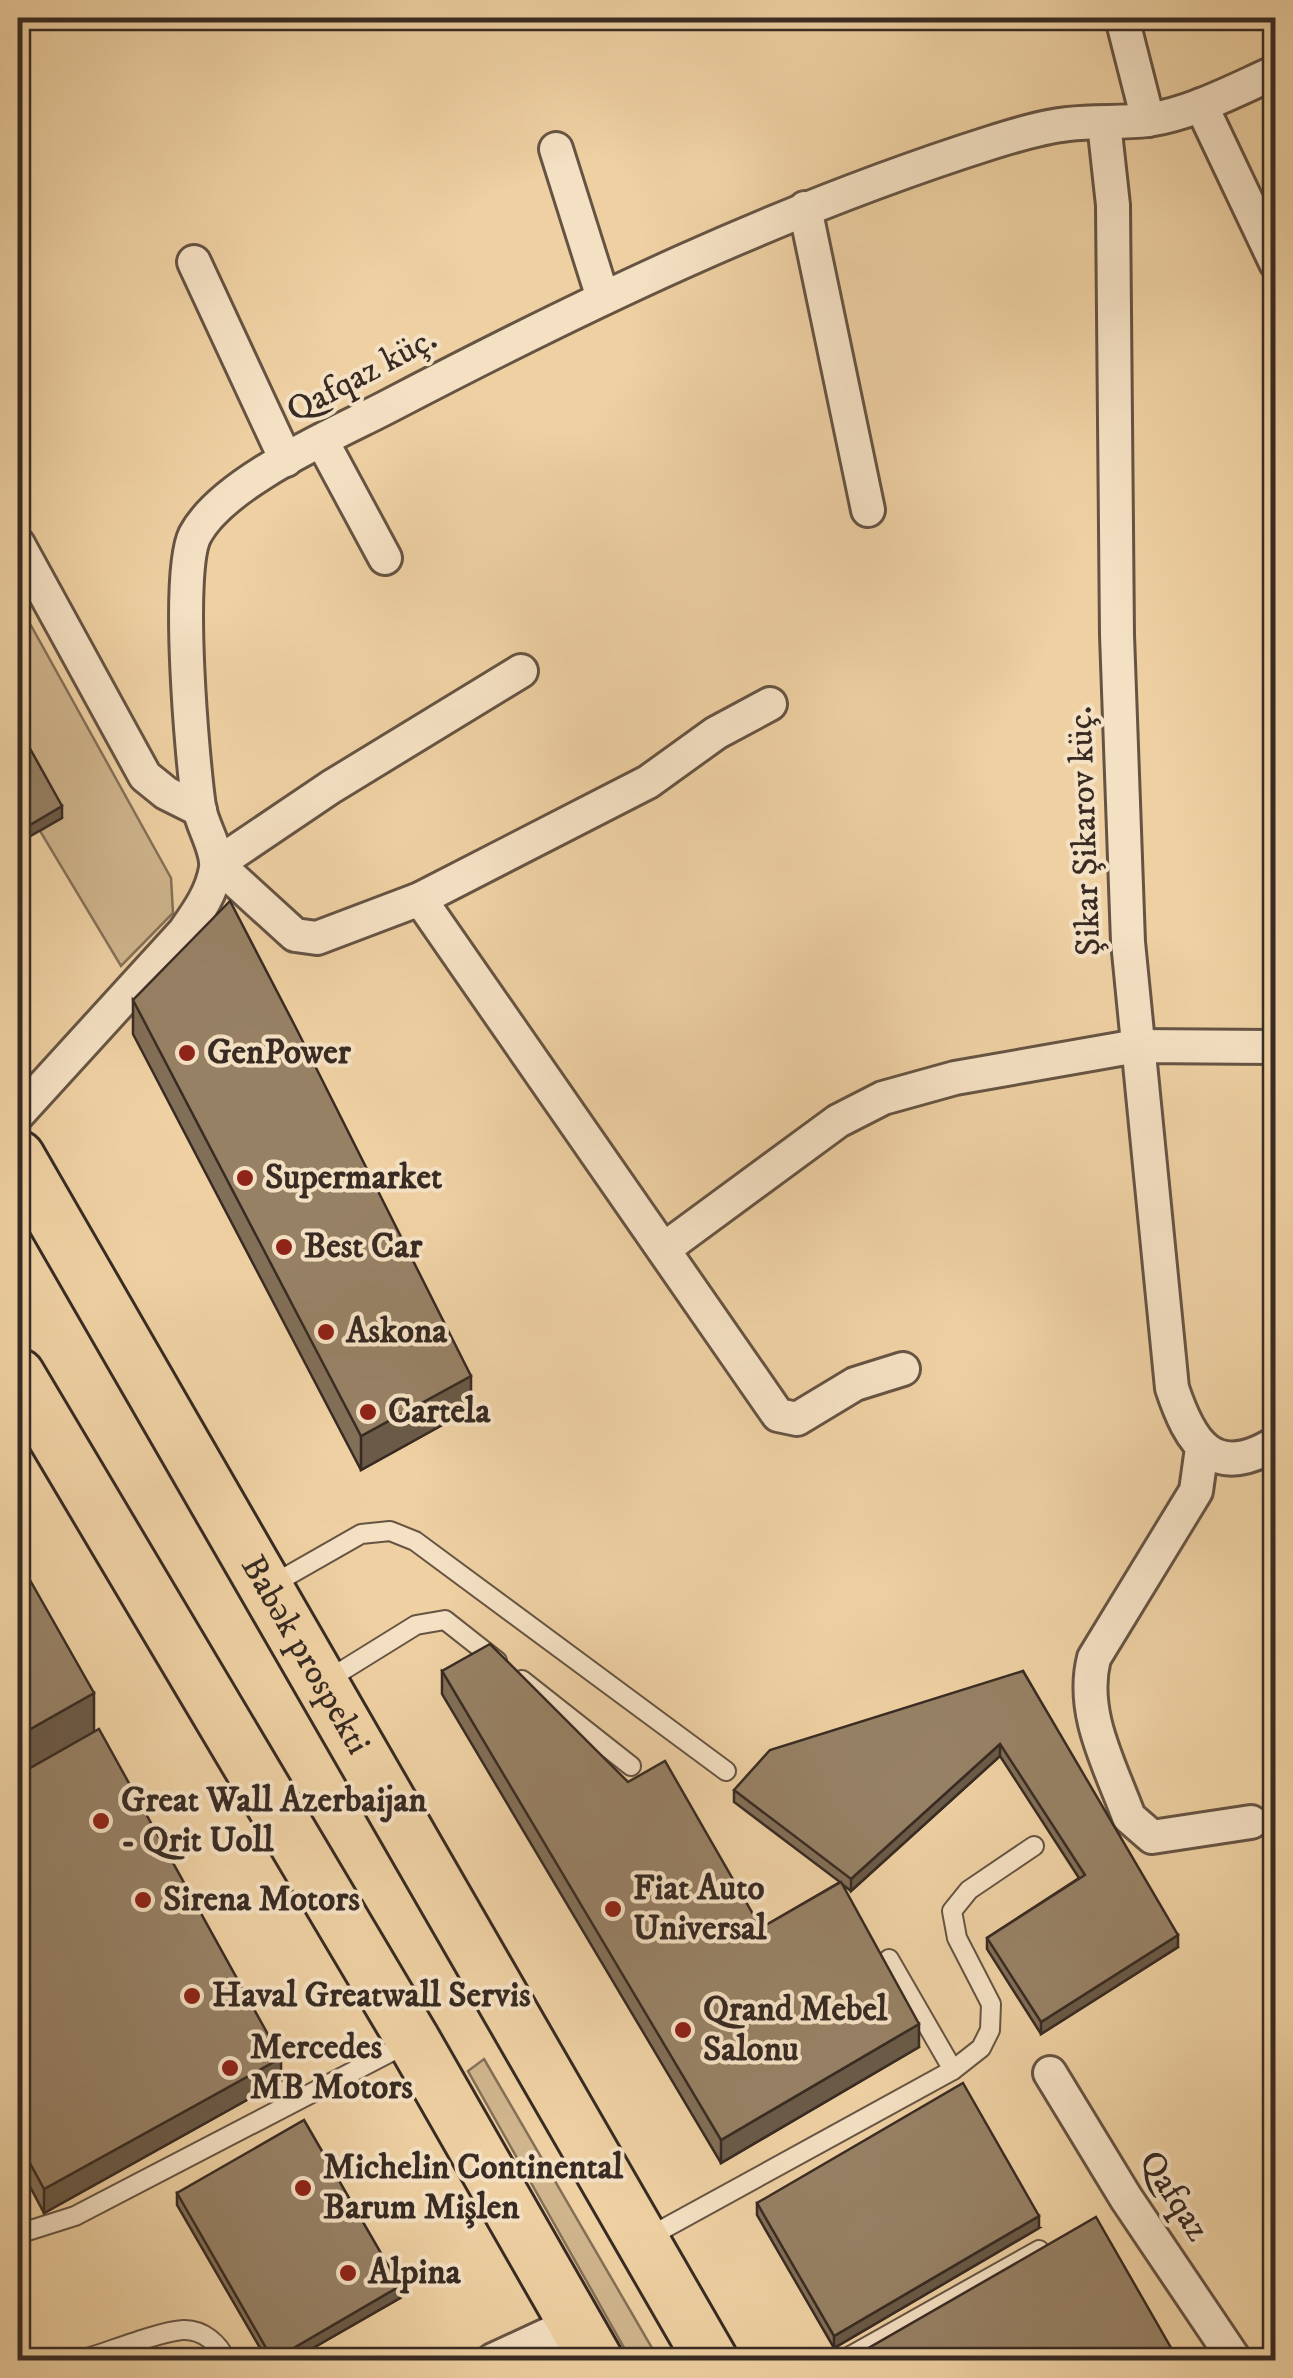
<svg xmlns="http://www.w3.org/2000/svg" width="1293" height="2378" font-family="'IM FELL DW Pica',serif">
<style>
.green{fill:#cfb48c;stroke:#847058;stroke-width:2.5}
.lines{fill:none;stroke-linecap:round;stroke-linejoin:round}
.service-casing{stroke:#665443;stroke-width:22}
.minor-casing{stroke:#665443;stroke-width:38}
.primary-casing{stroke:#382b23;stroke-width:58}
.service{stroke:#f4e0c3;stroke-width:18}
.minor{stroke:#f4e0c3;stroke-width:32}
.primary{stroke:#eed0a2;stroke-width:52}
.wall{fill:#826f57;stroke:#382b23;stroke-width:2.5}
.shaded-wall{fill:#6a5a47;stroke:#382b23;stroke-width:2.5}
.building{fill:#978165;stroke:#382b23;stroke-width:2.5}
.poi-dot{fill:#8f2418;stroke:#f4e0c3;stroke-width:4}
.labels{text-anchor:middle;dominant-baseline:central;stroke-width:8;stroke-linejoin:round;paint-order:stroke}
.street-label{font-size:35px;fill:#382b23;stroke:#f4e0c3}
.poi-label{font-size:35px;font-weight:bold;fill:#382b23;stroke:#f4e0c3;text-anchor:start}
</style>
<rect width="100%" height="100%" fill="#eed0a2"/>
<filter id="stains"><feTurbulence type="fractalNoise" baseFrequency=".002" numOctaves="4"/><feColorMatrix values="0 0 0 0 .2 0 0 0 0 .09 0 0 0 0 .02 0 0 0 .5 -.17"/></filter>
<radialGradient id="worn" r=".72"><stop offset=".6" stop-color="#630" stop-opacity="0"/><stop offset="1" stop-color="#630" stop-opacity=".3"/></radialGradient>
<g class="green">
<path d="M18 602 171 878 173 913 121 966 40 831 62 817 18 738Z"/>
<path d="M484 2059 659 2360H631L468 2071Z"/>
</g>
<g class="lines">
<g class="service-casing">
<g id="service">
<path d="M268 1587 361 1534 390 1531 415 1541 726 1771"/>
<path d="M522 1680 631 1766"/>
<path d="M324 1682 416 1625 445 1620 497 1661"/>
<path d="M889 1959 953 2070"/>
<path d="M18 2234 75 2216 408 2043"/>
<path d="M645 2239 953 2070 981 2048 990 2030 991 2004 957 1938 952 1911 969 1890 1034 1846"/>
<path d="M81 2360C106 2353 160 2331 183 2330 203 2329 219 2344 226 2360"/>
<path d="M843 2360 1039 2250"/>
</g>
</g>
<g class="minor-casing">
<g id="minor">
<path d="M1122 18 1148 120"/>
<path d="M1201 105 1276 263"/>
<path d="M1104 123 1113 205 1117 635 1128 942 1172 1388C1190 1442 1213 1482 1276 1443"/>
<path d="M556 149 603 298"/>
<path d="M805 208 868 510"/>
<path d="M194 262 286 460"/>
<path d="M322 441 385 558"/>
<path d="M18 544 145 776 166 793 200 810"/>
<path d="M521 671 331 787 217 864 295 935 317 938 420 899 648 782 716 733 770 704"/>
<path d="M420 899 778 1415 797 1419 855 1384 903 1369"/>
<path d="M18 1114 184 932C198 912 212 893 216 868 218 849 202 826 199 807 192 758 176 572 195 535 223 482 333 435 387 407 582 305 779 210 990 143 1015 135 1041 127 1068 124 1094 121 1122 123 1148 120 1193 113 1235 90 1276 72"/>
<path d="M664 1249 838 1121 883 1098 955 1078 1137 1046 1276 1047"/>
<path d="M1202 1448 1196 1491 1094 1658C1080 1713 1110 1765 1129 1817L1152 1837 1251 1822"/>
<path d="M1050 2073 1126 2198 1235 2360"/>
<path d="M493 2360 573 2323"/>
</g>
</g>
<g class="primary-casing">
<g id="primary">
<path id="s1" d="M18 1157 711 2360"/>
<path d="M18 1375 413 2040 596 2360"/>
</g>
</g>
<use href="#service" class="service"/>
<use href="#minor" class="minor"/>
<use href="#primary" class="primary"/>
</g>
<g class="wall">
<path d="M133 1000 471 1409 361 1470 133 1034Z"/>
<path d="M18 1559 94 1732 281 2081 44 2213 18 2164Z"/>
<path d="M442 1671 761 1928 840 1882 734 1802V1790L1023 1671 1178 1947 1041 2034 987 1949V1938L1079 1878 1000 1756 851 1891 842 1884 919 2047 721 2163 442 1694Z"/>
<path d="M177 2193 400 2298 292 2360H267L177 2205Z"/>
<path d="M757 2203 1039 2228 834 2348 757 2215Z"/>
</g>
<g class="shaded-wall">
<path d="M62 806V818L18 843V832Z"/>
<path d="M471 1376V1409L361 1470V1436Z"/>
<path d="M94 1693V1735L18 1779V1736Z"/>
<path d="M1000 1744V1756L851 1891V1879Z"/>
<path d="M1178 1935V1947L1041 2034V2022Z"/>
<path d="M919 2024V2047L721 2163V2140Z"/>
<path d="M281 2058V2081L44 2213V2189Z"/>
<path d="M1039 2216V2228L834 2348V2336Z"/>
<path d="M400 2286V2298L292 2360H273Z"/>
</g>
<g class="building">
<path d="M18 727 62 806 18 832Z"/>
<path d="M230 901 296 1028 471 1376 361 1436 133 1000Z"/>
<path d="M18 1559 94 1693 18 1736Z"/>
<path d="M490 1644 628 1782 665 1761 761 1928 841 1882 919 2024 721 2140 442 1671Z"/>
<path d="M1023 1671 1178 1935 1041 2022 987 1938 1085 1875 1000 1744 851 1879 734 1790 770 1750Z"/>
<path d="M99 1729 281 2058 44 2189 18 2141V1775Z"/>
<path d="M963 2083 1039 2216 834 2336 757 2203Z"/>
<path d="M304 2120 400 2286 273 2360 177 2193Z"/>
<path d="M1096 2217 1178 2360H855L853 2357Z"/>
</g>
<g class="poi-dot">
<circle cx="187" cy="1053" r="10"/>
<circle cx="245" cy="1178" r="10"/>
<circle cx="284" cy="1247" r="10"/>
<circle cx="326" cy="1332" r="10"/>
<circle cx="368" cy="1412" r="10"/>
<circle cx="101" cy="1821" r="10"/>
<circle cx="143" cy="1900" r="10"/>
<circle cx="613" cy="1909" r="10"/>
<circle cx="192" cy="1996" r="10"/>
<circle cx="683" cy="2030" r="10"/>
<circle cx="230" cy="2068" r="10"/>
<circle cx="303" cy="2188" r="10"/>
<circle cx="348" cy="2273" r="10"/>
</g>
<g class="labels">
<g class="street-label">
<text transform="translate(362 375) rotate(-28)">Qafqaz küç.</text>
<text transform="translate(1085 831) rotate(-92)">Şikar Şikarov küç.</text>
<text stroke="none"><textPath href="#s1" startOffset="575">Babək prospekti</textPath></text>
<text transform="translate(1174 2196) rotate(57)">Qafqaz</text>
</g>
<g class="poi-label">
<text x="207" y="1053">GenPower</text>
<text x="265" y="1178">Supermarket</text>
<text x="304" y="1247">Best Car</text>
<text x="346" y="1332">Askona</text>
<text x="388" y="1412">Cartela</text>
<text x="121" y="1801">Great Wall Azerbaijan<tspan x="121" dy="40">- Qrit Uoll</tspan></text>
<text x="633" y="1889">Fiat Auto<tspan x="633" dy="40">Universal</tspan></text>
<text x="163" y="1900">Sirena Motors</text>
<text x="212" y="1996">Haval Greatwall Servis</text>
<text x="703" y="2010">Qrand Mebel<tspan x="703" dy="40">Salonu</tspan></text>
<text x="250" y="2048">Mercedes<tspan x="250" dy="40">MB Motors</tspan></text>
<text x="323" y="2168">Michelin Continental<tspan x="323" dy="40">Barum Mişlen</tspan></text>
<text x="368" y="2273">Alpina</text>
</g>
</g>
<rect width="1293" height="2378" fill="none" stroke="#eed0a2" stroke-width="60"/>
<rect x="20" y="20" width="1253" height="2338" fill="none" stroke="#382b23" stroke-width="5"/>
<rect x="30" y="30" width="1233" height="2318" fill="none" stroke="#382b23" stroke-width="2.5"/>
<rect width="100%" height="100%" filter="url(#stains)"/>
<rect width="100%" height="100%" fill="url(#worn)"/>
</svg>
